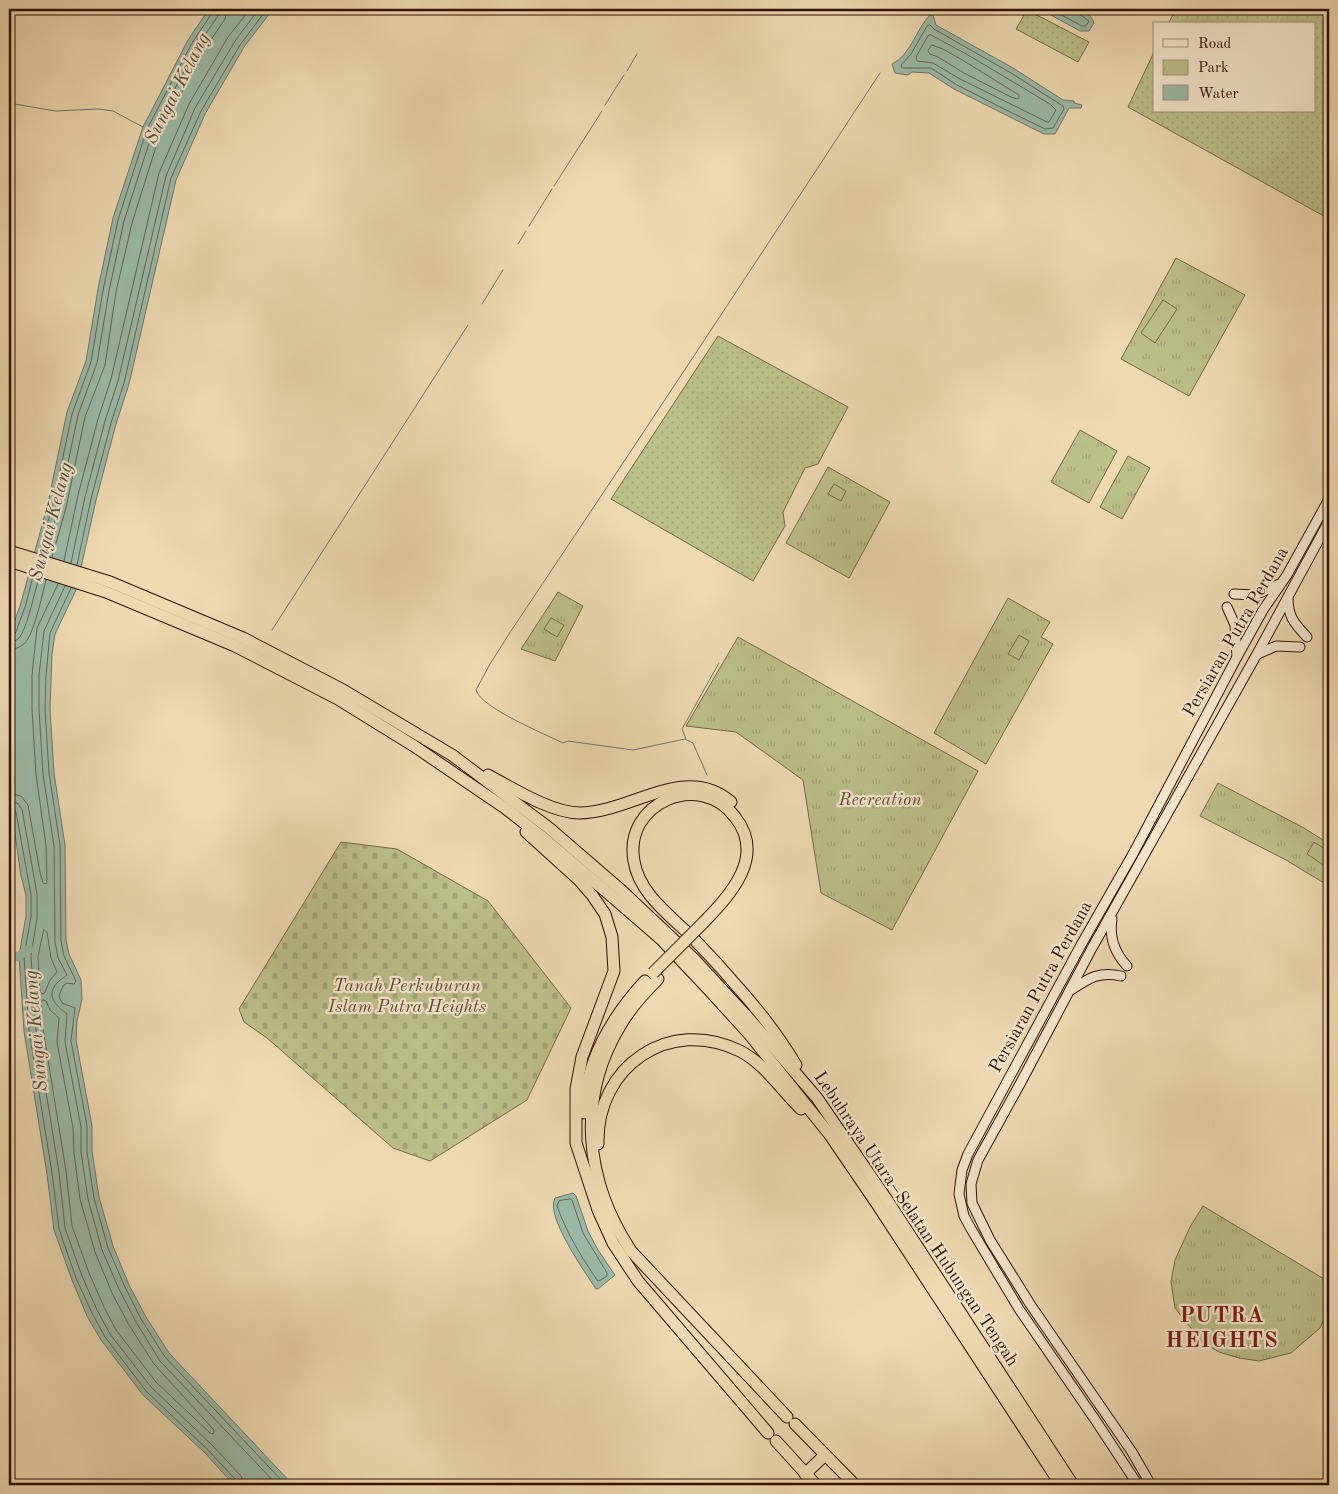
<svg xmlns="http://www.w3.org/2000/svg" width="1338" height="1494" font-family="'Old Standard TT',serif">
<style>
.grass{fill:url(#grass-dots);stroke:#766846}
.cemetery{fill:url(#cemetery-stones);stroke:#766846}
.park{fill:url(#park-tufts);stroke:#766846}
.pitch{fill:#bbbf8a;stroke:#766846}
.water{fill:#9abaa9;stroke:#707667}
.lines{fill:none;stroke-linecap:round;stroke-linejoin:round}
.shore{stroke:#666556;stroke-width:1}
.stream{stroke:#707667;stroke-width:1}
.river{stroke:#9abaa9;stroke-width:9}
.secondary-casing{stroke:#311003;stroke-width:11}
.motorway-casing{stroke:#311003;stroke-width:13}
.secondary{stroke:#f4e6cc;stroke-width:9}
.motorway{stroke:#eed9b1;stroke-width:11}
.motorway-bridge-casing{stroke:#311003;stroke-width:13;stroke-linecap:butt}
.motorway-bridge{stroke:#eed9b1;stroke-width:11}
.labels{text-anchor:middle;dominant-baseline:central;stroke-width:4.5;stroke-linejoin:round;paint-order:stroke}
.street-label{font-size:18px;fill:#311003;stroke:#f4e6cc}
.park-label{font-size:18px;font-style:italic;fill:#614d32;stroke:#f4e6cc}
.water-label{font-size:19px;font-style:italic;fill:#564c3d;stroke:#f4e6cc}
.district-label{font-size:22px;font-weight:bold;letter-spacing:1px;fill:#7a1f14;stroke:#f4e6cc}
</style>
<defs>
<pattern id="grass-dots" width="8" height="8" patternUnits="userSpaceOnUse" patternTransform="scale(1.25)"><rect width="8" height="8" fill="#bbbf8a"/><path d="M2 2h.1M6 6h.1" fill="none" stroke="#a1a375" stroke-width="1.8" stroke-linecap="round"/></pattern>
<pattern id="cemetery-stones" width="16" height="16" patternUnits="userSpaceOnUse" patternTransform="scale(1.25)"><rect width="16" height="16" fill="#bbbf8a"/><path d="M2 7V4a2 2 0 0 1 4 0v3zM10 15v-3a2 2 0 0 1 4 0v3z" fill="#a1a375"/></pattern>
<pattern id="park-tufts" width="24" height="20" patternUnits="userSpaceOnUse" patternTransform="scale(1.25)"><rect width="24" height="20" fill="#bbbf8a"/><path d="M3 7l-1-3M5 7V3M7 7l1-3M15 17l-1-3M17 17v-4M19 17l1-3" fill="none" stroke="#a1a375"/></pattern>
</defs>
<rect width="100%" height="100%" fill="#eed9b1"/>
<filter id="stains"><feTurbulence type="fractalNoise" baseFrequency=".004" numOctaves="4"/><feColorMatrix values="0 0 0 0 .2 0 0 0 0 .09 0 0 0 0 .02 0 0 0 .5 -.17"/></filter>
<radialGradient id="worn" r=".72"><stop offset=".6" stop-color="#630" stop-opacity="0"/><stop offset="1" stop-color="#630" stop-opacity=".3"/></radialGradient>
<g class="grass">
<path d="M1176 9H1329V219L1128 107 1154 52V111H1314V24H1168Z"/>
<path d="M1027 10 1089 42 1078 62 1016 29Z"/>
<path d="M718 336 848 407 818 464 805 468 783 512 785 526 753 581 611 499Z"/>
</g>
<path class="cemetery" d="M341 842 397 849 488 901 571 1008 527 1100 430 1161 393 1148 267 1038 244 1022 239 1009Z"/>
<g class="park">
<path d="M1176 258 1245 295 1189 396 1121 359Z"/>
<path d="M1080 430 1117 451 1089 503 1051 482Z"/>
<path d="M1128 456 1150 468 1122 519 1100 507Z"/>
<path d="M828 467 890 502 849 578 786 543Z"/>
<path d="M558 592 583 606 555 661 521 649Z"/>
<path d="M1008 598 1050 622 1041 637 1053 644 986 764 934 733Z"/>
<path d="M738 637 978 771 892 930 821 893 803 780 736 732 686 726Z"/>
<path d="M1218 783 1304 828 1329 844V886L1286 860 1200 816Z"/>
<path d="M1203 1206 1329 1282V1308L1320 1328 1291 1353 1259 1361 1239 1358 1219 1352 1202 1342 1175 1308 1171 1282 1175 1260 1190 1227Z"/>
</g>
<g class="pitch">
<path d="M1163 300 1177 309 1155 343 1141 333Z"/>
<path d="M834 484 846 491 841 501 828 494Z"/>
<path d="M551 618 564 625 557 637 544 629Z"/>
<path d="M1019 635 1029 641 1019 660 1008 654Z"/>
<path d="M1314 842 1329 852V858L1325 866 1307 854Z"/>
</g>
<g class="water">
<path d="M209 9H273L244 47 205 114 176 180 129 384 116 424 96 500 76 590 55 634 52 654 50 709 54 773 65 845 66 940 69 954 81 980 82 999 77 1021 76 1040 92 1126V1151L99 1197 113 1246 129 1285 146 1317 169 1353 293 1485H234L205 1453 143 1395 101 1340 87 1316 72 1280 54 1230 47 1174 24 1031 19 956 26 916V895L21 876 9 792V637L21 603 48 503 67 412 86 361 98 289 113 218 143 127 188 40Z"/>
<path d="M1040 9C1056 8 1088 3 1094 23L1089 31H1080Z"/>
<path d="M930 15H933L936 25 1013 68 1063 100 1074 101V103L1082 105 1081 108H1069L1055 134H1044L954 89 929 73 912 72 908 75 895 73 892 64C911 55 916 29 930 15Z"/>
<path d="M573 1193 576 1196 588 1231 598 1250 615 1275 598 1289H596C585 1272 545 1216 555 1198Z"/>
</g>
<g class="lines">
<g class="shore">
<path d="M1050 9 1082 26H1086L1089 21 1079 14 1077 9"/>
<path d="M930 25 934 29 1011 73 1063 106 1064 109 1053 128 1045 129 1006 110 957 85 931 68H902L901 65 911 54 927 26Z"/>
<path d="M931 35 968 55 1050 104 1056 110 1049 122H1047L960 79 933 63 917 61 916 57 928 36Z"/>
<path d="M932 45 943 49 964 61 1019 95V98L1017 99 1011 97 964 73 938 57 930 54 928 51Z"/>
<path d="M39 553 53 504 72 414 91 362 103 290 118 220 147 129 192 43 212 13 213 9"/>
<path d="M45 555 59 506 78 415 97 363 109 291 124 221 153 131 197 46 218 16 219 9"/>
<path d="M52 557 66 508 85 417 105 365 116 292 132 223 160 134 204 50 225 19 227 9"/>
<path d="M64 561 78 495 98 419 111 379 159 173 189 104 228 37 250 9"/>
<path d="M71 563 85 497 105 421 118 381 166 176 195 108 235 41 259 9"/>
<path d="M77 565 91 499 111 423 124 383 171 178 201 111 240 45 267 9"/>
<path d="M65 586 44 631 39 675V709L43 774 54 846 55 942 58 958 67 975C64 978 60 979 57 983 45 997 57 1006 67 1014L65 1042 81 1127V1152L88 1199 102 1250 119 1289 136 1322 160 1361 277 1485"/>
<path d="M71 588 50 633 46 675 45 709 49 773 60 845 61 941 64 956 76 981 74 984 67 983 63 986 59 996 62 1003 75 1008 71 1041 87 1126V1152L94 1198 108 1248 125 1287 141 1319 165 1357 286 1485"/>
<path d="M9 636 13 635 16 632 26 604 33 576"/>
<path d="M9 642C13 642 16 641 19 638 27 629 35 590 39 578"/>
<path d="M9 650C14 649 19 648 24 644 34 635 42 595 46 580"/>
<path d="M9 793 21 796 28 805 40 872 43 883 46 884 47 882 46 846 36 774 32 709V675L37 628 58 584"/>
<path d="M9 801 17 803 22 809 37 894V918L31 956 36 1030 59 1172 65 1228 82 1276 97 1310 110 1334 151 1387 213 1446 241 1476 244 1485"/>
<path d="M9 807 13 808 16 812 31 895V917L24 956 29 1031 52 1173 59 1229 76 1278 92 1313 105 1337 146 1391 208 1450 236 1480 237 1485"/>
<path d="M44 930 47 932 51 958 57 972 50 980 45 992 43 994 40 992 38 957Z"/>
<path d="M43 1000 46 1001 50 1010 59 1018 57 1042 73 1128 74 1153 80 1199 95 1252 112 1293 129 1325 154 1364 214 1430 213 1434 210 1433 156 1382 143 1365 116 1330 104 1307 89 1273 72 1226 66 1171 43 1029 41 1003Z"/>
<path d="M570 1199 572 1200 583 1233 607 1273V1276L599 1281 597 1280C581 1256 567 1234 557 1206L559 1201Z"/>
</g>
<g class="stream">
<path d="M663 13 666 9"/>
<path d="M627 71 637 54"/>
<path d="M9 103 55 111 98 109 113 111 143 127"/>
<path d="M605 105 624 75"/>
<path d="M554 186 602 111"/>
<path d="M529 226 552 189"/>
<path d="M518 244 526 231"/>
<path d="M482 304 503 270"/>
<path d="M272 630 468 325"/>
<path d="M686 739 682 729 719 663"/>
<path d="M707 775 693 743 685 739 633 750 568 741 563 743C545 734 481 708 476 690L490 664 511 631C635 446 758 259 880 73"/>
<path d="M223 1485 231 1481"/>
</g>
<path class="river" d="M9 958 19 956 29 949"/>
<g class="secondary-casing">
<g id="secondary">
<path d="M1234 594 1255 595 1279 584"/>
<path d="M1288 597C1288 617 1294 623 1307 637"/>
<path d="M1227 607 1235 625 1237 657"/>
<path d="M1258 654 1276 646 1300 647"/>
<path d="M1112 919C1109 937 1114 952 1127 966"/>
<path d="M1071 990C1089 978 1099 971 1121 976"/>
<path d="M1138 1485 1096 1421 1019 1309 971 1229 964 1216 959 1194 962 1170 968 1154 1081 945 1134 852 1237 657 1263 610 1287 575 1329 499"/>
<path d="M1151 1485 1132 1452 1030 1304 990 1240 972 1203 971 1184 978 1160 1020 1084 1092 948 1257 654 1329 521"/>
</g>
</g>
<g class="motorway-casing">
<g id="motorway">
<path d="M9 551 110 582 243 638 343 690 452 755 549 828 622 891 693 958 751 1021 817 1098 885 1197 1073 1485"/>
<path d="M9 561 106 592 235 646 338 699 414 746 505 808 541 836 616 900 661 939 710 991 750 1035 830 1135 877 1204 1061 1485"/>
<path d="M488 775C514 789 550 812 579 813 631 813 685 762 731 802"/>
<path d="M526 832 579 880 592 895 605 914 612 937 614 971 582 1057 576 1089V1143L598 1210 613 1243 638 1281 768 1433"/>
<path d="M704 922C731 894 766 856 735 817 700 770 623 803 634 861 639 894 671 916 693 938 707 953 721 967 734 983 757 1008 778 1035 796 1065"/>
<path d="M658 979C644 993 630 1008 620 1026 576 1099 585 1181 631 1251L787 1417"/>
<path d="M584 1113C585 1061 611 1018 645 981"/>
<path d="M598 1144C596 1066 670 1016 740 1051 765 1064 781 1090 801 1109"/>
<path d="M795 1424 855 1485"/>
<path d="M776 1441 816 1485"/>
<path d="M805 1474 825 1455"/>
</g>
</g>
<use href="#secondary" class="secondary"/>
<use href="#motorway" class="motorway"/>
<g class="motorway-bridge-casing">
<path id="motorway-bridge" d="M653 973 704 922"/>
</g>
<use href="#motorway-bridge" class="motorway-bridge"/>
</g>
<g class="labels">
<g class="street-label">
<text transform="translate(1236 632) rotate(-60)">Persiaran Putra Perdana</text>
<text transform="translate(1041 987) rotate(-61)">Persiaran Putra Perdana</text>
<text transform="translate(916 1219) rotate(56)">Lebuhraya Utara–Selatan Hubungan Tengah</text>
</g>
<g class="park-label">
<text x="880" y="800">Recreation</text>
<text x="407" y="986">Tanah Perkuburan<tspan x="407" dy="21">Islam Putra Heights</tspan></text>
</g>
<g class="water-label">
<text transform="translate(178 89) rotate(-63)">Sungai Kelang</text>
<text transform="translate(52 522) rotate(-75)">Sungai Kelang</text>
<text transform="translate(37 1031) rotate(-95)">Sungai Kelang</text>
</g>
<g class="district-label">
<text x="1222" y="1316">PUTRA<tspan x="1222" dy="25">HEIGHTS</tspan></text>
</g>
</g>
<rect width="1338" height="1494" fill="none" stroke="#eed9b1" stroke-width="30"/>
<rect x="10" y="10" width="1318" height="1474" fill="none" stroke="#311003" stroke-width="2.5"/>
<rect x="15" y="15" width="1308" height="1464" fill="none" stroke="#311003"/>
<rect x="1153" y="22" width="162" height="90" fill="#f4e6cc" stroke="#a6907c"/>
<rect x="1163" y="39" width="25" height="8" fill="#f4e6cc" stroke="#a6907c"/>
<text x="1198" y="48" font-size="15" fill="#311003">Road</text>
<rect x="1163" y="60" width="25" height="15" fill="url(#park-tufts)" stroke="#a6907c"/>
<text x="1198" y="72" font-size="15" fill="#311003">Park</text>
<rect x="1163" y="85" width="25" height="15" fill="#9abaa9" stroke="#a6907c"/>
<text x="1198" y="98" font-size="15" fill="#311003">Water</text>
<rect width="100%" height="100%" filter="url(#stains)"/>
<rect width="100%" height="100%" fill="url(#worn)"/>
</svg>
